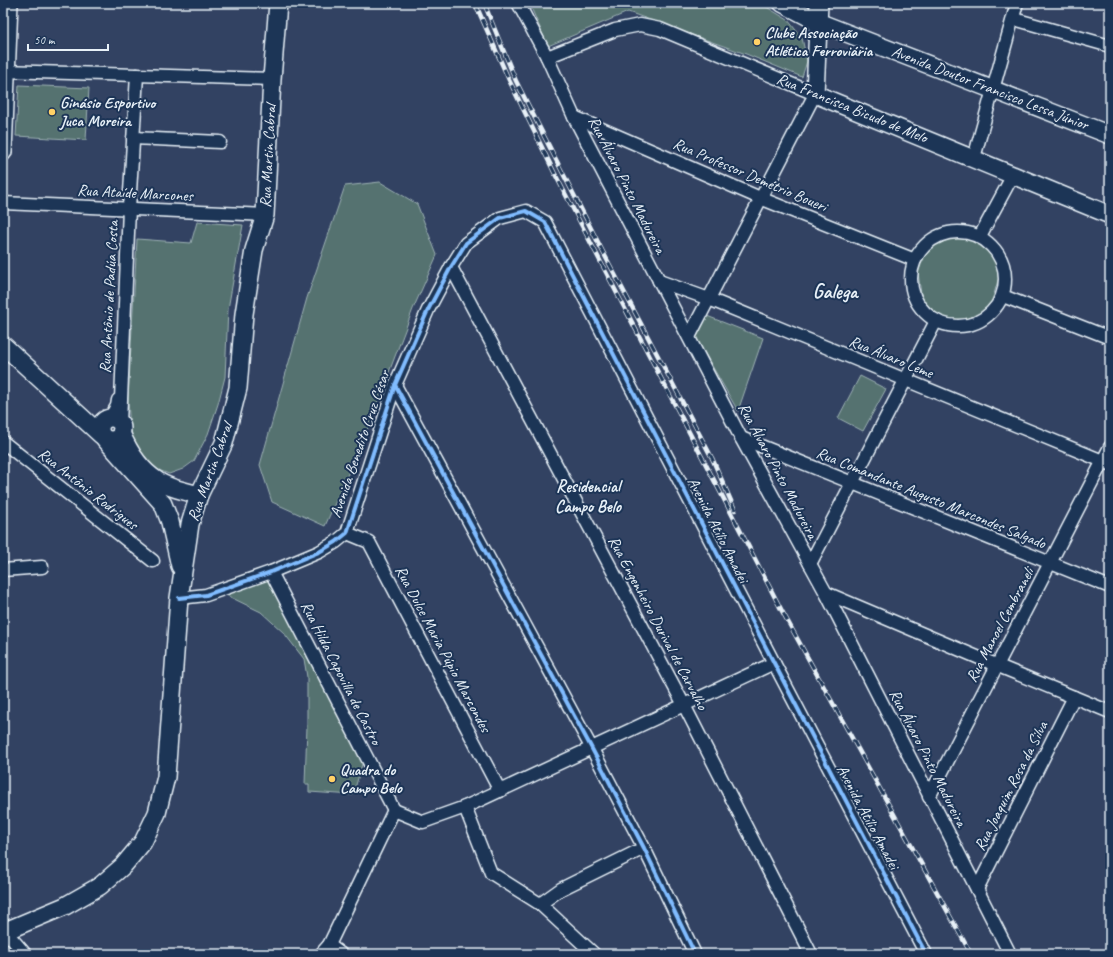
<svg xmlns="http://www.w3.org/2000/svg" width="1113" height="957" font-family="Caveat,sans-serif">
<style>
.green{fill:#557270;stroke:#9eb2b4}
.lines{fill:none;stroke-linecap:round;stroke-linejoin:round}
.street-casing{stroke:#e8f1f8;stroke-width:15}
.secondary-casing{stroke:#e8f1f8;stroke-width:20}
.street{stroke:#1d3557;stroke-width:12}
.secondary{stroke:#1d3557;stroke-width:17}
.rail-casing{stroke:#e8f1f8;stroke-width:4.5}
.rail{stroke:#1d3557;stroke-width:3;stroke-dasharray:9;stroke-linecap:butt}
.cycleway-casing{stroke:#1d3557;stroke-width:6}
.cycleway{stroke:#80bcff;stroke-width:4}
.poi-dot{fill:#ffd166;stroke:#1d3557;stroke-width:1.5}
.labels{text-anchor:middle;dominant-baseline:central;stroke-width:4;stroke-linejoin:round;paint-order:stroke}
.poi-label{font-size:16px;font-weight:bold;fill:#e8f1f8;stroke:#1d3557;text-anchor:start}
.street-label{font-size:16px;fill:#e8f1f8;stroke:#1d3557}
.neighbourhood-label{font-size:17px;font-weight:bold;fill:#e8f1f8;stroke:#1d3557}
.district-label{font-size:20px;font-weight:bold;fill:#e8f1f8;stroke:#1d3557}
</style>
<rect width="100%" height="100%" fill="#324262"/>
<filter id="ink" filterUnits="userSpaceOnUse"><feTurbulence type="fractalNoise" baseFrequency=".025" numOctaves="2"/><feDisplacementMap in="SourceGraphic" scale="8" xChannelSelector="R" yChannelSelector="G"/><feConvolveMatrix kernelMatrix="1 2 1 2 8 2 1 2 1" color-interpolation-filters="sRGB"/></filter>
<g filter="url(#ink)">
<g class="green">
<path d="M529 3H760L788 20 802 38 807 61 802 77 746 54 628 12 548 46Z"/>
<path d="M19 85 89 88 86 140 16 136Z"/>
<path d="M380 182 417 204 437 255 413 309 367 430 325 526 272 502 260 465 307 298 345 186Z"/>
<path d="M197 222 243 225 228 309 225 377 218 404 208 434 194 461 183 469 169 474 156 469 142 454 133 439 130 429 128 400 137 239 191 243Z"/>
<path d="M961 234 988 246 1001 270 989 311 964 322 942 318 922 300 918 273 927 249Z"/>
<path d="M707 316 763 338 738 411 696 338Z"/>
<path d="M860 376 886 389 863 431 838 418Z"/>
<path d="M269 578 363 761 353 795 309 792V784H305L307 726V677L304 659 284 633 261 612 226 595Z"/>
</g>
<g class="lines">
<g class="street-casing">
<g id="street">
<path d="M518 3 547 57 574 117 741 438 826 593 1010 954"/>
<path d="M1014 19 1110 46"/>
<path d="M547 57 615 30 640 25 660 29 815 94 689 337"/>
<path d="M3 71 272 79"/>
<path d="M574 117 760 198 915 260"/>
<path d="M133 138 220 142"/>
<path d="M974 158 1017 3"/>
<path d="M3 203 265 215"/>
<circle cx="958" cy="279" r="47"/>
<path d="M980 236 1013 175"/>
<path d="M451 267 684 705 811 954"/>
<path d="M659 281 709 299 1110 464"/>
<path d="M1003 296 1110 338"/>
<path d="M395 385 591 747 644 848 695 954"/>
<path d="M110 418 117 406 118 400"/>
<path d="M120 423 129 209 137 75"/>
<path d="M741 438 1110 587"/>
<path d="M3 442 153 561"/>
<path d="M347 533 369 542 500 791"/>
<path d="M810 564 936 321"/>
<path d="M3 570 42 567"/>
<path d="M271 572 394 810"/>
<path d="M826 593 996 665 1110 712"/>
<path d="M179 598 206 595 271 572 319 552 336 542 347 533 395 385 428 310 451 267 466 243 500 218 526 211 545 222 774 663 926 954"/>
<path d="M929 797 1110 447"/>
<path d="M465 807 491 873 540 904"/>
<path d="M394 810 423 822 465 807 774 663"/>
<path d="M977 889 1074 697"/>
<path d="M6 932 25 954"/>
<path d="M329 945 341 954"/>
<path d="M321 954 329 945 394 810"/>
<path d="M594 954 540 904 561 889 644 848"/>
</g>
</g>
<g class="secondary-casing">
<g id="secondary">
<path d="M782 3 818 22 1110 135"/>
<path d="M819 3 815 94 1110 215"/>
<path d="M3 152 9 3"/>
<path d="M3 345 101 435"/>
<circle cx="111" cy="429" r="11"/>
<path d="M121 433C129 452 140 470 158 481 170 489 186 491 199 495"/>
<path d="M105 439 163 504 170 522 180 566"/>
<path d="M3 932 65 906 100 886 123 866 143 842 157 813 166 777 179 598 190 524 199 495 224 443 238 388 244 314 254 250 265 215 272 79 278 3"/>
</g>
</g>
<use href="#street" class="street"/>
<use href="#secondary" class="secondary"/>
<g class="rail-casing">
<g id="rail">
<path d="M475 3 509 80 555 174 782 611 971 954"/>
<path d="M484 3 516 81 603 252 712 458 735 510"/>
</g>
</g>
<use href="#rail" class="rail"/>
<g class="cycleway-casing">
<g id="cycleway">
<path d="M395 385 591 747 644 848 695 954"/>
<path d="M179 598 206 595 271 572 319 552 336 542 347 533 395 385 428 310 451 267 466 243 500 218 526 211 545 222 774 663 926 954"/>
</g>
</g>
<use href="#cycleway" class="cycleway"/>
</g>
</g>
<g class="poi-dot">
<circle cx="757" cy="42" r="4"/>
<circle cx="52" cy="112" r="4"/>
<circle cx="332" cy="779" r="4"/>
</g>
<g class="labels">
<g class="poi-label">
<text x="765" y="33">Clube Associação<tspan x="765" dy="18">Atlética Ferroviária</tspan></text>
<text x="60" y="103">Ginásio Esportivo<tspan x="60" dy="18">Juca Moreira</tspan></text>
<text x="340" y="770">Quadra do<tspan x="340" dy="18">Campo Belo</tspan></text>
</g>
<g class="street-label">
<text transform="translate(990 88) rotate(21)">Avenida Doutor Francisco Lessa Júnior</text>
<text transform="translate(852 108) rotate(22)">Rua Francisca Bicudo de Melo</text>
<text transform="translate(268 156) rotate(-87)">Rua Martin Cabral</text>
<text transform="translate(750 175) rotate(23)">Rua Professor Demétrio Boueri</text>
<text transform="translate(627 185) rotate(63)">Rua Álvaro Pinto Madureira</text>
<text transform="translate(135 193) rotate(3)">Rua Ataíde Marcones</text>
<text transform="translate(109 297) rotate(-87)">Rua Antônio de Padúa Costa</text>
<text transform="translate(891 357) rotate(22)">Rua Álvaro Leme</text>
<text transform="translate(360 444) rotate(-71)">Avenida Benedito Cruz César</text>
<text transform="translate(778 471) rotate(62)">Rua Álvaro Pinto Madureira</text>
<text transform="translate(210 472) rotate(-70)">Rua Martin Cabral</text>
<text transform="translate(88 489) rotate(38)">Rua Antônio Rodrigues</text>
<text transform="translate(931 498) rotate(22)">Rua Comandante Augusto Marcondes Salgado</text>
<text transform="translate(718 530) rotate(63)">Avenida Atílio Amadei</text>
<text transform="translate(658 623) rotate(62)">Rua Engenheiro Durival de Carvalho</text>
<text transform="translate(1000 625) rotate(-62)">Rua Manoel Cembraneli</text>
<text transform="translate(443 649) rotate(62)">Rua Dulce Maria Púpio Marcondes</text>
<text transform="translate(341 673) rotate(63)">Rua Hilda Capovilla de Castro</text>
<text transform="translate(928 758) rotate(63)">Rua Álvaro Pinto Madureira</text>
<text transform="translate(1011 786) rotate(-63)">Rua Joaquim Rosa da Silva</text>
<text transform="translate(868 817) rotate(62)">Avenida Atílio Amadei</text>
</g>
<g class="neighbourhood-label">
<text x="588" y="486">Residencial<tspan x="588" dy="20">Campo Belo</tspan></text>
</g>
<g class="district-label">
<text x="835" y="291">Galega</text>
</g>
</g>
<rect width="1113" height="957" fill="none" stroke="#1d3557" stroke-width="16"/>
<rect x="8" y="8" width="1097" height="941" fill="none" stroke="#e8f1f8" stroke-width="1.5" filter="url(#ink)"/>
<path d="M28 44v6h80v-6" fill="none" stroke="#e8f1f8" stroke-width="2"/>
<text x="34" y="44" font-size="12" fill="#e8f1f8" stroke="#1d3557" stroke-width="3" paint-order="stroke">50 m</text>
</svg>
